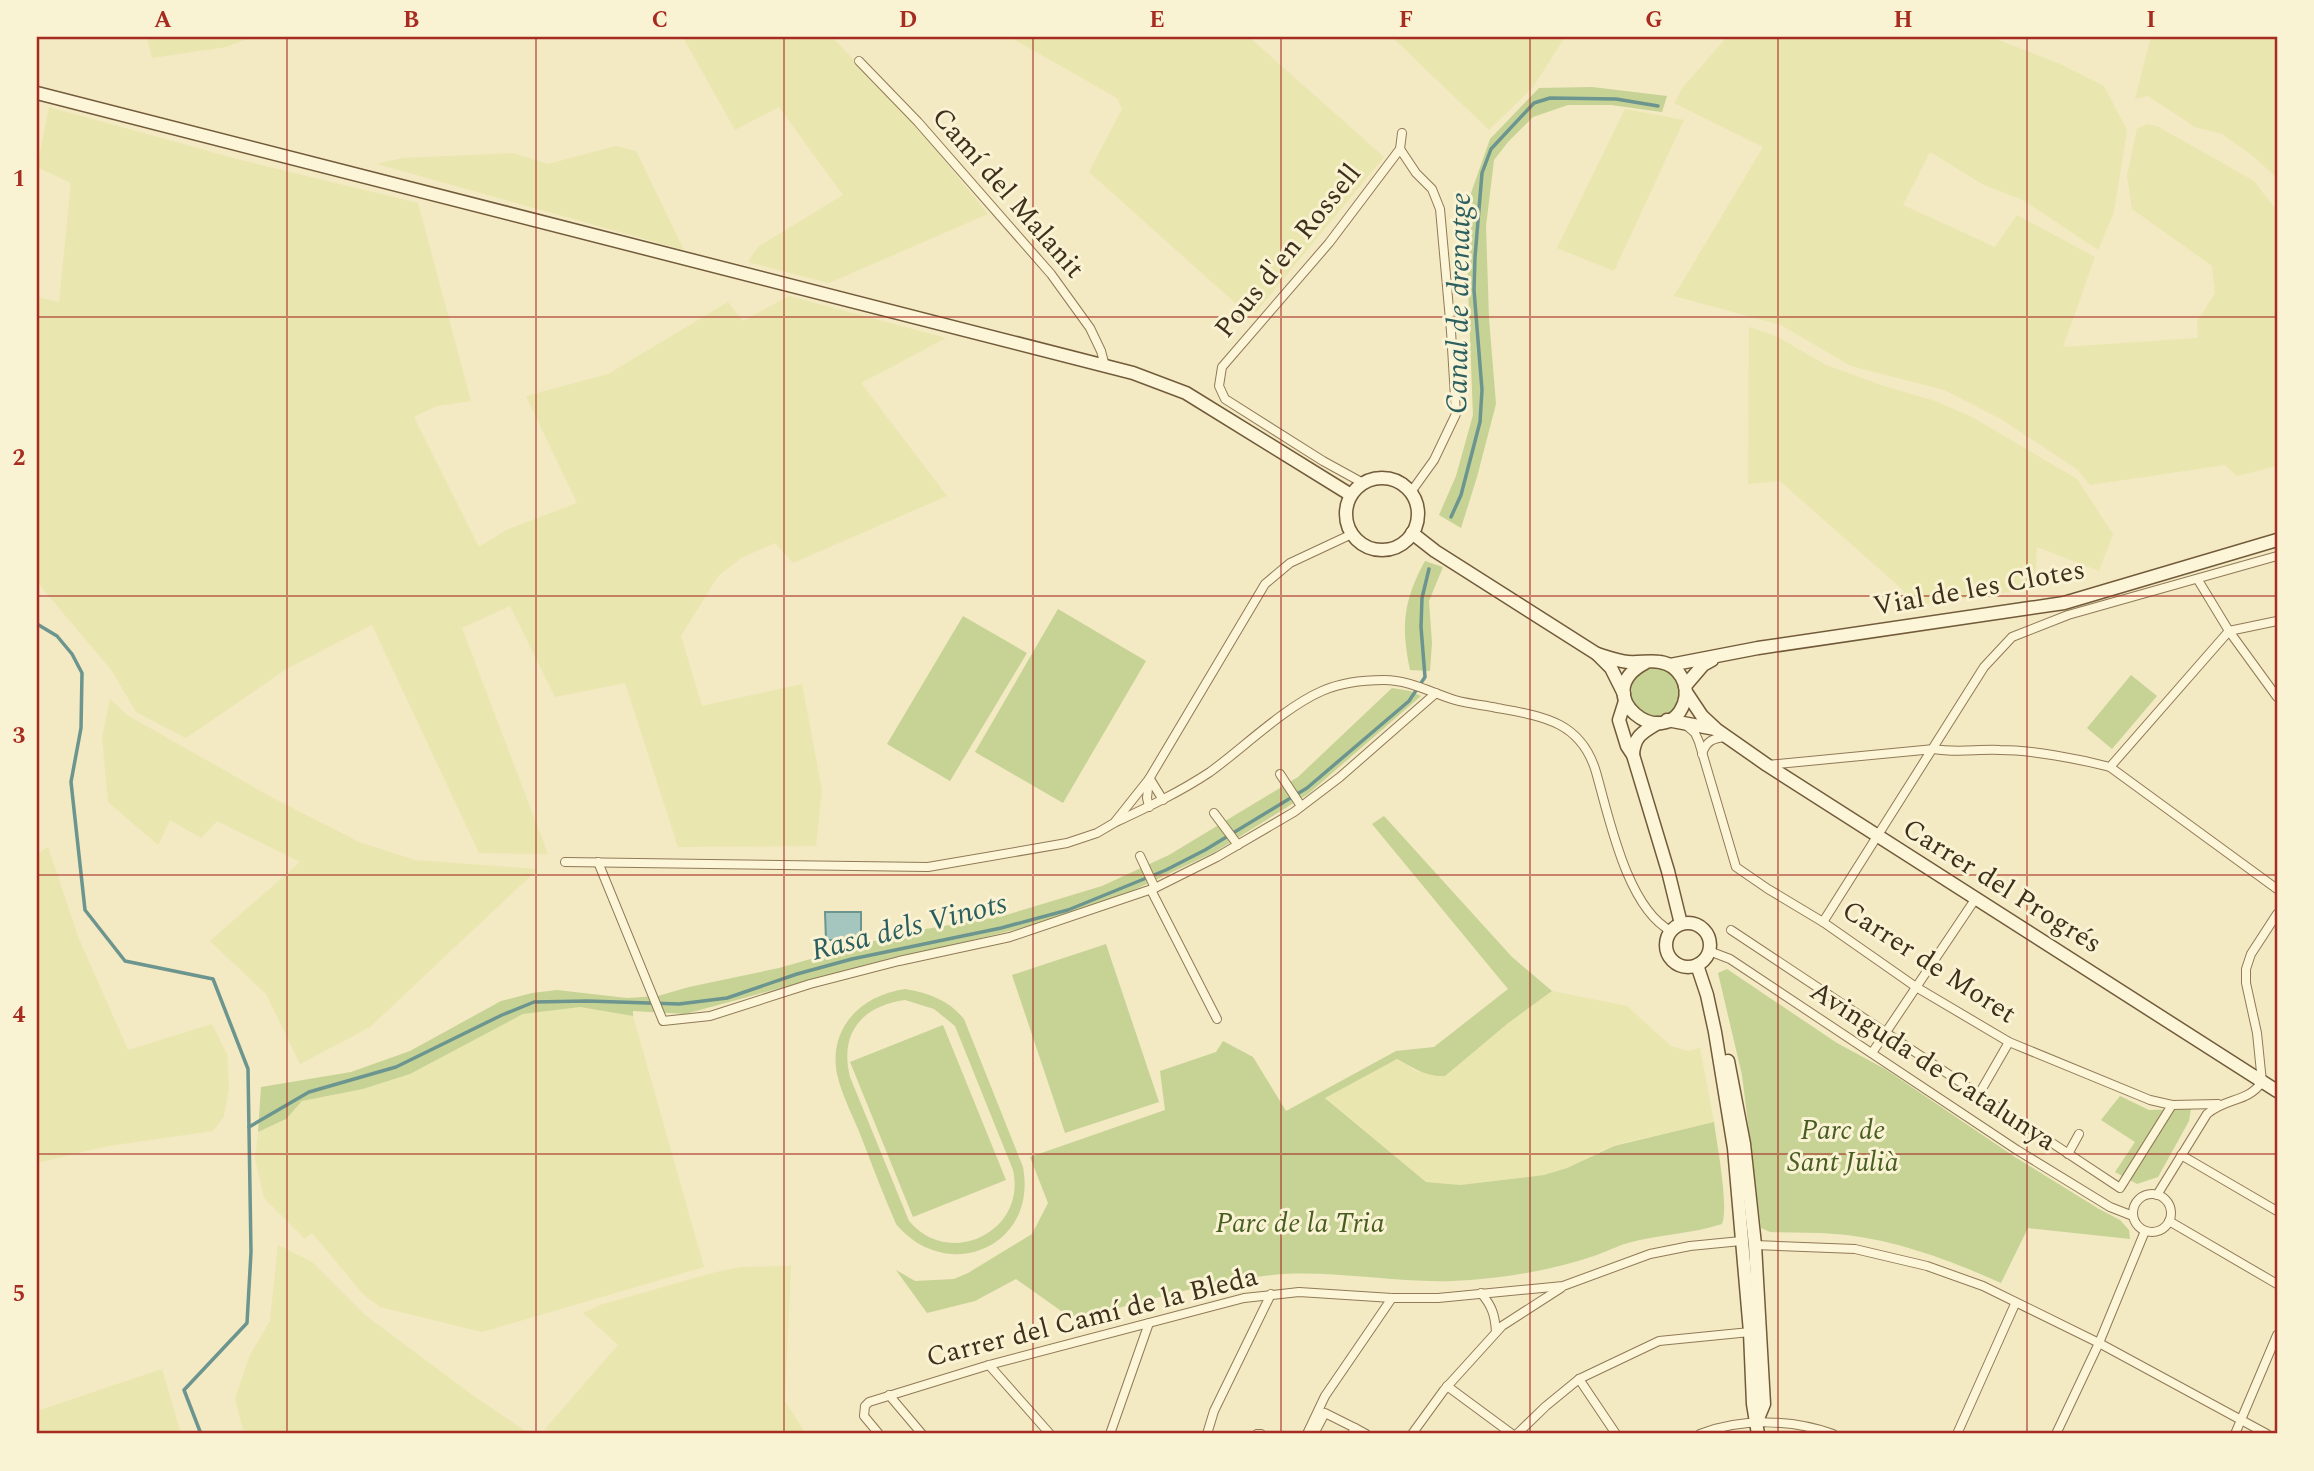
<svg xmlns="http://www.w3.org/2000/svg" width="2314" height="1471" font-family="Spectral,serif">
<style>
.farmland{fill:#eae6af}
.green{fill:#c6d395;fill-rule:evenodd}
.water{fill:#a5c5bf;stroke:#6b958e;stroke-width:2}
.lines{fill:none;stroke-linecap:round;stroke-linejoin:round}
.stream{stroke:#6b958e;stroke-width:3.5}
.street-casing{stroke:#907a57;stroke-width:10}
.secondary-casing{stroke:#725b3a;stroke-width:15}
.street{stroke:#fcf5d7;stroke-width:8}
.secondary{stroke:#fcf5d7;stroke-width:12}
.grid{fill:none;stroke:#a62b20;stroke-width:2;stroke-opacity:0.55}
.labels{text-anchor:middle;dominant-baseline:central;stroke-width:6;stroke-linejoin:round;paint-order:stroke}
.street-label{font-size:28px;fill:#3e301d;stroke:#f9f2d3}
.park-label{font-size:28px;font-style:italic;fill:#485d21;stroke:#f9f2d3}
.water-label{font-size:30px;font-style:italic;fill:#2a5e5f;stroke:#f9f2d3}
.neatline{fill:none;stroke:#a62b20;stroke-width:2.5}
.grid-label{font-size:23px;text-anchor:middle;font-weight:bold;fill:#a62b20}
</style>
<rect width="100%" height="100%" fill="#f3e9c3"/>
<g class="farmland">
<path d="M147 37H253L226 47 152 58Z"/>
<path d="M683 37H832L917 127 988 214 829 283 748 262 758 247 843 195 779 107 735 130Z"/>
<path d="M1010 37H1249L1384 157 1256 312 1242 309 1089 172 1122 109 1117 98Z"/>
<path d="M1392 37H1565L1533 87 1489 130Z"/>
<path d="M1727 37H1991L2060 64 2104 86 2127 130 2114 212 2098 250 2023 200 1984 185 1930 152 1903 205 1995 247 2017 215 2095 257 2063 347 2198 338 2197 322 2215 293 2212 266 2132 209 2127 176 2137 129 2147 124 2157 126 2254 181 2277 211V466L2237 476 2225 465 2090 485 2077 469 2001 419 1944 390 1851 366 1781 325 1674 296 1763 147 1674 103 1683 87Z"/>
<path d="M2151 37H2277V178L2253 156 2222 134 2195 127 2148 96 2135 99Z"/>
<path d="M49 107 237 159 418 203 471 401 437 406 414 417 479 547 506 530 577 503 526 396 608 374 728 302 743 321 789 296 946 338 861 383 947 496 793 563 775 543 741 558 718 576 681 636 702 706 802 684 822 790 816 846 678 847 625 683 555 697 510 606 462 628 548 854 479 853 372 625 288 668 186 738 136 712 112 671 37 582V297L59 302 71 183 37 167Z"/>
<path d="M1625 109 1684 120 1614 271 1557 248Z"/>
<path d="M616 146 636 151 684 250 377 164 402 158 513 153 548 164Z"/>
<path d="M1749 327 1774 335 1826 365 1884 386 1935 401 1972 417 2077 479 2113 534 2099 571 2037 547 2035 588 1920 605 1780 481 1748 484Z"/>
<path d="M110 699 127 715 273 798 359 842 415 860 538 869 370 1027 300 1064 266 994 210 941 300 862 217 821 201 838 170 820 158 845 108 802 102 737Z"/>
<path d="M48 847 79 939 128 1050 212 1024 227 1054 229 1088 224 1116 213 1131 108 1146 37 1163V854Z"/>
<path d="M1552 991 1627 1006 1671 1046 1688 1051 1700 1048 1714 1122 1614 1145 1567 1168 1544 1175 1460 1185 1426 1182 1325 1097 1397 1059 1418 1072 1507 1024Z"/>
<path d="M580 1007 633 1016 704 1267 482 1332 380 1307 363 1294 312 1233 305 1239 264 1198 255 1159 258 1132 286 1119 302 1101 363 1089 410 1074 523 1014Z"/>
<path d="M278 1245 312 1262 365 1315 475 1397 530 1434H244L235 1399 250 1355 270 1321Z"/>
<path d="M791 1266 785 1401 806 1434H553L545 1429 618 1345 583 1313 600 1305 716 1272 742 1267Z"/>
<path d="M162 1369 181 1434H37V1411Z"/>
</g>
<g class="green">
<path d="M1592 87 1667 96 1662 112 1611 105H1568L1533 117 1508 142 1494 160 1486 226 1489 318 1496 404 1477 477 1461 528 1439 515 1456 476 1473 415 1465 210 1490 139 1539 88Z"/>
<path d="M1425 561 1443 567 1429 601 1432 643 1430 671 1410 670C1401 626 1403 601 1425 561Z"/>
<path d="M1058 609 1146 661 1063 803 975 752Z"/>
<path d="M963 616 1027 653 950 781 887 744Z"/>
<circle cx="1656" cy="692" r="25"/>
<path d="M2131 675 2157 696 2112 749 2087 728Z"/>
<path d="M1392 688 1410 691 1421 696 1308 794 1215 852 1134 890 1042 923 806 981 685 1014 633 1011V1016L580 1007 523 1014 410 1074 363 1089 302 1101 286 1119 258 1132 261 1087 351 1072 410 1051 501 1001 532 993 557 990 627 998 658 996 689 987 779 968 902 933 1003 916 1102 886 1169 855 1298 777Z"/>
<path d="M1384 816 1512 957 1552 991 1507 1024 1445 1076C1425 1077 1413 1067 1397 1059L1325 1098 1426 1182 1460 1185 1544 1175 1567 1168 1614 1146 1714 1122C1717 1145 1729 1206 1722 1224 1692 1234 1659 1234 1628 1243 1617 1246 1605 1252 1594 1256 1549 1271 1500 1279 1452 1281 1393 1283 1329 1269 1272 1275 1205 1282 1139 1303 1074 1320L1016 1279 975 1301 927 1313 896 1270 915 1281 954 1279 968 1273 1032 1234 1048 1203 1030 1157 1165 1110 1160 1071 1216 1052 1223 1041 1253 1057 1286 1111 1396 1051 1434 1047 1508 989 1372 824Z"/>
<path d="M1106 944 1159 1102 1065 1133 1012 975Z"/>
<path d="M1727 969 1837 1043 1885 1069 2015 1157 2099 1209 2120 1220 2129 1230 2130 1239 2028 1228 2001 1283C1950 1260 1891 1238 1835 1234 1813 1232 1792 1233 1770 1232L1761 1228 1742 1075 1718 973Z"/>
<path d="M905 989C928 993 949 1000 964 1019L1023 1167C1038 1247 947 1285 896 1224 884 1196 873 1168 862 1139 854 1118 842 1096 837 1074 828 1027 862 995 905 989ZM905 1000 934 1009 955 1026 1013 1170C1027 1232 949 1269 909 1221L850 1077C839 1033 862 1006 905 1000Z"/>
<path d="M943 1025 1006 1180 913 1217 850 1062Z"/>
<path d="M2120 1096 2149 1110 2191 1109 2189 1121 2158 1177 2137 1184 2115 1172 2135 1142 2101 1120Z"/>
</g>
<path class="water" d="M825 912H861V940H826Z"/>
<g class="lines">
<g class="stream">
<path d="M1451 517 1461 495 1480 422 1482 390 1474 290 1475 257 1482 173 1491 149 1534 103 1550 98 1616 99 1658 106"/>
<path d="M37 624 57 636 72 654 82 673 81 728 71 782 85 910 125 961 213 979 248 1069 251 1252 247 1323 184 1390 201 1434"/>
<path d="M249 1127 309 1092 396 1067 502 1015 534 1002 587 1001 679 1004 727 998 797 974 852 959 1001 928 1068 910 1166 870 1205 850 1307 788 1409 701 1425 677 1421 627 1422 598 1429 569"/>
</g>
<g class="street-casing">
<g id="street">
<path d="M859 61 918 122 1051 274 1090 328 1101 351 1105 366"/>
<path d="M1400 149 1416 173 1432 189 1440 209 1451 331 1456 414 1434 460 1411 492"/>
<path d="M1363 483 1323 461 1225 399 1219 386 1222 367 1329 243 1400 149 1402 133"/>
<path d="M2198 580 2229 631 2277 697"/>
<path d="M1687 726 1695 733 1699 742 1736 867 1768 889 1823 922 1916 987 2009 1042 2150 1100 2172 1105 2218 1104"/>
<path d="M1702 754C1706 741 1713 738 1726 737"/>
<path d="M1767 765 1934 749C1956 753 1978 749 2000 750 2032 750 2079 759 2110 767L2277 889"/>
<path d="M2110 767 2229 631 2277 621"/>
<path d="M1280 774 1301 806"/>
<path d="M1150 779 1163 800"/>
<path d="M1149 807 1147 798 1149 779"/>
<path d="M1214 813 1238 845"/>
<path d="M1116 822C1148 807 1180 792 1210 772 1243 748 1285 707 1322 691 1340 683 1364 680 1384 680 1409 680 1432 693 1455 700 1469 704 1483 705 1497 708 1542 716 1581 721 1596 772 1609 817 1627 908 1671 931"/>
<path d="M1140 856 1155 888"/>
<path d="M565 862 928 867 1067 843 1097 833 1114 823 1149 779 1265 584 1290 563 1352 534"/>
<path d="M598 862 663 1021 710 1016 810 984 899 961 1010 937 1155 888 1217 857 1294 812 1340 777 1436 693"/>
<path d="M1151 890 1217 1019"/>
<path d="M1823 922 1984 667 2012 637 2068 615 2277 556"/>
<path d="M1731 930 2120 1188 2172 1105"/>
<path d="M1709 951 1730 959 2017 1150 2110 1207 2133 1216"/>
<path d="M1872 1053 1976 898"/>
<path d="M1979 1094 2009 1042"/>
<path d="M2068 1154 2079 1134"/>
<path d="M2181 1155 2277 1211"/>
<circle cx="2152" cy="1213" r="19"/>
<path d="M2157 1195 2207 1114C2227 1097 2247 1103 2262 1082L2257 1033 2246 983V969L2251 954 2277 914"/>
<path d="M2169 1221 2277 1284"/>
<path d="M1755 1245 1855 1249 1927 1266 1983 1286 2099 1343 2267 1434"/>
<path d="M1481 1293C1492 1306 1495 1315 1496 1332"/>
<path d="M989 1365 1050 1434"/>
<path d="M1579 1379 1616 1434"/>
<path d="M1447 1386 1512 1434"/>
<path d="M889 1395 922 1434"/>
<path d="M1355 1428 1366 1434"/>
<path d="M879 1434 864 1416 865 1406 869 1402 989 1365 1244 1298 1299 1292 1392 1298H1438L1563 1286 1650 1254 1690 1246 1741 1241"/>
<path d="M1110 1434 1149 1323"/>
<path d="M1207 1434 1214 1411 1271 1294"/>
<path d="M1257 1434H1261"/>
<path d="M1307 1434 1325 1396 1392 1298"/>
<path d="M1314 1434 1325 1413 1355 1428 1352 1434"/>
<path d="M1412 1434 1444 1390 1502 1326 1561 1288"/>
<path d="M1517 1434 1546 1406 1579 1379 1659 1341 1750 1332"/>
<path d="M1700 1434C1741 1418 1792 1419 1833 1434"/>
<path d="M1957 1434 2015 1304"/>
<path d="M2056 1434 2099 1343 2145 1231"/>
<path d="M2235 1434 2277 1335"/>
</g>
</g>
<g class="secondary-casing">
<g id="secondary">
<path d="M37 93 1133 373 1186 393 1351 495"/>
<circle cx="1382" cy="514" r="36"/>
<path d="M1412 533 1435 551 1597 654 1611 668 1624 694"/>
<path d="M1597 654C1607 657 1618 661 1628 662 1639 663 1650 660 1660 662 1679 665 1690 685 1684 703 1665 755 1586 694 1645 663"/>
<path d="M1670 665 1758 648 2064 603 2277 540"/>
<path d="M1685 686 1703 665 1712 660"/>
<path d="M1686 692 1702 716 1717 730 1767 765 2277 1091"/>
<path d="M1625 701 1619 720 1627 746 1633 755 1668 871 1681 924"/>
<path d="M1667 720 1715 729"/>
<path d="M1633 755C1634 736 1643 732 1658 723"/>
<circle cx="1688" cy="945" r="22"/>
<path d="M1697 965 1707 995 1715 1032 1734 1148 1750 1332 1753 1404 1758 1434"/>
<path d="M1728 1061 1744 1144 1755 1245 1764 1404 1757 1421"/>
</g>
</g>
<use href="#street" class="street"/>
<use href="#secondary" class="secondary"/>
</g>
<path class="grid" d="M287 37V1434M536 37V1434M784 37V1434M1033 37V1434M1281 37V1434M1530 37V1434M1778 37V1434M2027 37V1434M37 317H2277M37 596H2277M37 875H2277M37 1154H2277"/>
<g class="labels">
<g class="street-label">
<text transform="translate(1008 193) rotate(49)">Camí del Malanit</text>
<text transform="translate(1288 251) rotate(-51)">Pous d'en Rossell</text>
<text transform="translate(1979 588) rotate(-10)">Vial de les Clotes</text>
<text transform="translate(2002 886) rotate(32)">Carrer del Progrés</text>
<text transform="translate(1929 962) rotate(33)">Carrer de Moret</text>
<text transform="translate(1933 1066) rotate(33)">Avinguda de Catalunya</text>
<text transform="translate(1092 1317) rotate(-14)">Carrer del Camí de la Bleda</text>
</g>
<g class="park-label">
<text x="1843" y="1130">Parc de<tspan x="1843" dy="32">Sant Julià</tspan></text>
<text x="1300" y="1223">Parc de la Tria</text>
</g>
<g class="water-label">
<text transform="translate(1459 303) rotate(-89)">Canal de drenatge</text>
<text transform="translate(909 927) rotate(-14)">Rasa dels Vinots</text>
</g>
</g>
<rect width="2314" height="1471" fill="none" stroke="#f9f2d3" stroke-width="77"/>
<rect x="38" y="38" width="2238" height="1394" class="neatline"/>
<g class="grid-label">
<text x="163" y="27">A</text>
<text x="411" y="27">B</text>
<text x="660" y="27">C</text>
<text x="908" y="27">D</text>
<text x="1157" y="27">E</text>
<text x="1406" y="27">F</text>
<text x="1654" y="27">G</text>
<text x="1903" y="27">H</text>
<text x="2151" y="27">I</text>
<text x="19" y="186">1</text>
<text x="19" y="465">2</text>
<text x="19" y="743">3</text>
<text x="19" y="1022">4</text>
<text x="19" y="1301">5</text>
</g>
</svg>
